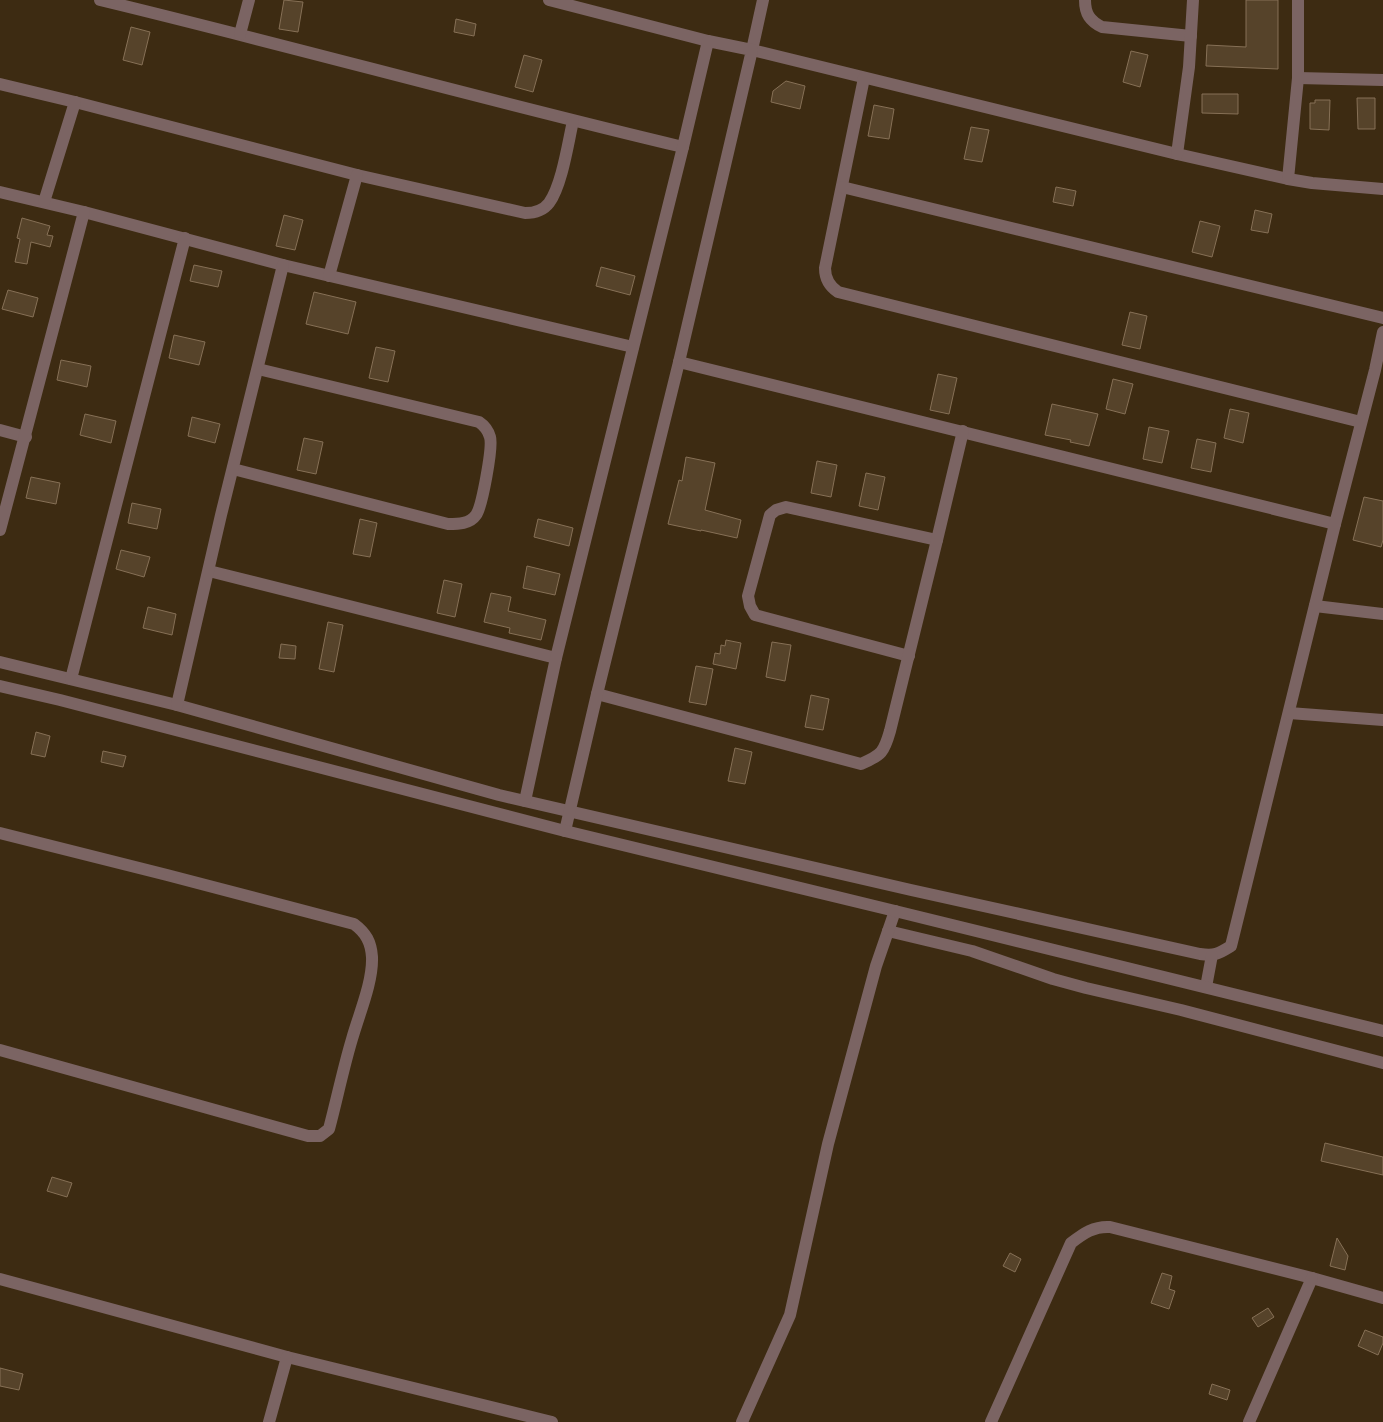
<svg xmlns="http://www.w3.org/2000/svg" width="1383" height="1422" font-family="Montserrat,sans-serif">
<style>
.building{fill:#56432a;stroke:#867056}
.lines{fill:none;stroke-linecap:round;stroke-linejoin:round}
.minor{stroke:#7b6463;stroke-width:12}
.tertiary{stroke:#7b6463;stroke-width:12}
</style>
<rect width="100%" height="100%" fill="#3d2b12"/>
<g class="building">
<path d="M284 0 303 2 298 32 279 29Z"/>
<path d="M1246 0H1278V69L1206 66 1207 45 1246 47Z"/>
<path d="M456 19 476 24 474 36 454 32Z"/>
<path d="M131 27 150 32 142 65 123 60Z"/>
<path d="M1131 51 1148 55 1140 87 1123 82Z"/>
<path d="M524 55 542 60 533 92 515 87Z"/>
<path d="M786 81 805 86 800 109 771 102 773 91Z"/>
<path d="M1202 94H1238V114L1202 113Z"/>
<path d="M1357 98H1375V129H1358Z"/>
<path d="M1315 100H1330L1329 130 1310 129V103H1315Z"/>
<path d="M874 105 894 109 889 139 868 136Z"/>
<path d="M971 127 989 130 982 162 964 159Z"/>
<path d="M1056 187 1076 191 1073 206 1053 202Z"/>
<path d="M1255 210 1272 214 1268 233 1251 230Z"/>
<path d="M284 215 303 220 295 250 276 246Z"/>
<path d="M22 218 50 226 47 235 53 236 50 247 31 242 27 264 15 262 20 239 17 238Z"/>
<path d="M1200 221 1220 226 1212 257 1192 252Z"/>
<path d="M194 265 222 271 218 287 190 281Z"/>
<path d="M601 267 635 276 630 295 596 286Z"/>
<path d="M8 290 38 298 33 317 2 309Z"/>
<path d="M314 292 356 302 348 334 306 324Z"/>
<path d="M1130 312 1147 316 1140 349 1122 345Z"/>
<path d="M174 335 205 342 199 365 169 358Z"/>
<path d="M376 347 395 351 388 382 369 378Z"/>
<path d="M61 360 91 366 87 387 57 380Z"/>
<path d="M938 374 957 378 949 414 930 410Z"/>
<path d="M1113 379 1133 384 1125 414 1106 409Z"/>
<path d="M1052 404 1098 414 1089 446 1070 442 1071 440 1045 435Z"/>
<path d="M1230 409 1249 413 1243 443 1224 438Z"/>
<path d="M85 414 116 421 111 443 80 435Z"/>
<path d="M192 417 220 424 215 443 188 436Z"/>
<path d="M1149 427 1169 431 1162 463 1143 459Z"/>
<path d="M304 438 323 442 316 474 297 470Z"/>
<path d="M1197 439 1216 443 1211 472 1191 468Z"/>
<path d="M686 457 715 463 705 510 741 520 737 538 701 530V531L668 524 679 480 682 481Z"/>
<path d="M817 461 837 465 831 497 811 493Z"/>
<path d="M866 473 885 477 878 510 859 506Z"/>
<path d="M31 477 60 483 56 504 26 498Z"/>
<path d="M1364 497 1383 501V540L1381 547 1353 540Z"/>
<path d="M132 503 161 509 157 529 128 523Z"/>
<path d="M360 519 377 523 370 557 353 554Z"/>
<path d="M538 519 573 528 569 546 534 537Z"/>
<path d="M121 550 150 557 144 577 116 569Z"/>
<path d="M527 566 560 574 555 595 523 588Z"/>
<path d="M444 580 462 584 455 617 437 613Z"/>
<path d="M491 593 511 597 508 611 546 620 541 640 509 633 510 628 484 622Z"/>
<path d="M148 607 176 614 172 635 143 628Z"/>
<path d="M328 622 343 625 334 672 319 669Z"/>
<path d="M726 640 741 643 736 669 713 664 715 653 720 654 721 645 725 646Z"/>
<path d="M772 642 791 645 785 681 766 677Z"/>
<path d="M281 644 296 646 295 659 279 658Z"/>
<path d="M696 666 713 669 706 705 689 702Z"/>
<path d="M811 695 829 699 823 730 805 727Z"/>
<path d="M36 732 50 736 45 757 31 754Z"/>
<path d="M735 748 752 752 745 784 728 781Z"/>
<path d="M103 751 126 756 123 767 101 762Z"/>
<path d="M1325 1143 1383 1157V1175L1321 1161Z"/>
<path d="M52 1177 72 1183 67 1197 47 1191Z"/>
<path d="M1337 1238 1348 1256 1345 1270 1330 1266Z"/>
<path d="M1010 1253 1021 1259 1015 1272 1003 1266Z"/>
<path d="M1162 1273 1172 1276 1169 1289 1175 1291 1169 1309 1151 1303Z"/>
<path d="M1268 1308 1274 1317 1258 1327 1252 1318Z"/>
<path d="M1365 1330 1383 1337V1343L1378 1355 1358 1346Z"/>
<path d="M0 1368 23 1374 19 1390 0 1386Z"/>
<path d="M1212 1384 1230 1390 1227 1400 1209 1394Z"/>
</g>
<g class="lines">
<g class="minor">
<path d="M100 0C295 47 488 101 683 147"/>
<path d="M549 0 708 41"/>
<path d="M763 0 752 50 1177 154 1288 179 1312 183 1383 189"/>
<path d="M1085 0C1085 14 1090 21 1102 27L1191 36"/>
<path d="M240 34 249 0"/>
<path d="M864 78 825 268C825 278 829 286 838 292L1361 422"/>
<path d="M1298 78 1383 80"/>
<path d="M0 84 75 102 357 175 525 213C534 213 543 211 549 203 562 185 568 143 573 121"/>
<path d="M1177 154 1189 67 1193 0"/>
<path d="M1288 179 1298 78V0"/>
<path d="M842 187 1383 318"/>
<path d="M0 192 84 212 283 265 633 347"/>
<path d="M44 202 75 102"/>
<path d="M329 276 357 175"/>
<path d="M679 362 1335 524"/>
<path d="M0 430 26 437"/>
<path d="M233 469 448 524C458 524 470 524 476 515 482 507 493 447 490 437 488 430 485 426 479 422L258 369"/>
<path d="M0 530 84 212"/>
<path d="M209 571 556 658"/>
<path d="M1315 606 1383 614"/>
<path d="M909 656 755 615 750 606 748 596 770 515 776 510 786 507 937 540"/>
<path d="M0 662 177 705 499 795 911 890 1200 954C1215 956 1218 954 1231 946L1335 524 1375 370 1383 332"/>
<path d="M71 679 185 238"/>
<path d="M597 694 861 764C882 755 884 752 890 731L937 540 963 431"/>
<path d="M177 705 221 515 283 265"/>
<path d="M1289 713 1383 720"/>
<path d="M525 801 556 658 683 147 708 41 752 50 679 362 597 694 565 831"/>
<path d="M0 833 167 875 354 924C366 933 371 942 372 957 373 982 359 1014 352 1039 343 1069 337 1099 329 1129L320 1136H308L0 1050"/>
<path d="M888 931 972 951 1053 979 1086 988 1181 1010 1383 1063"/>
<path d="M1206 987 1212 955"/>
<path d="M0 1279 287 1357 552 1422"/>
<path d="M269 1422 287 1357"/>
<path d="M742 1422 790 1315 828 1144 876 966 895 911"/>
<path d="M991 1422 1071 1243C1084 1233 1094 1226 1110 1227L1312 1278 1383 1298"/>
<path d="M1249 1422 1312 1278"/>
</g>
<path class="tertiary" d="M0 686 60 700 565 831 895 911 1383 1031"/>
</g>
</svg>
